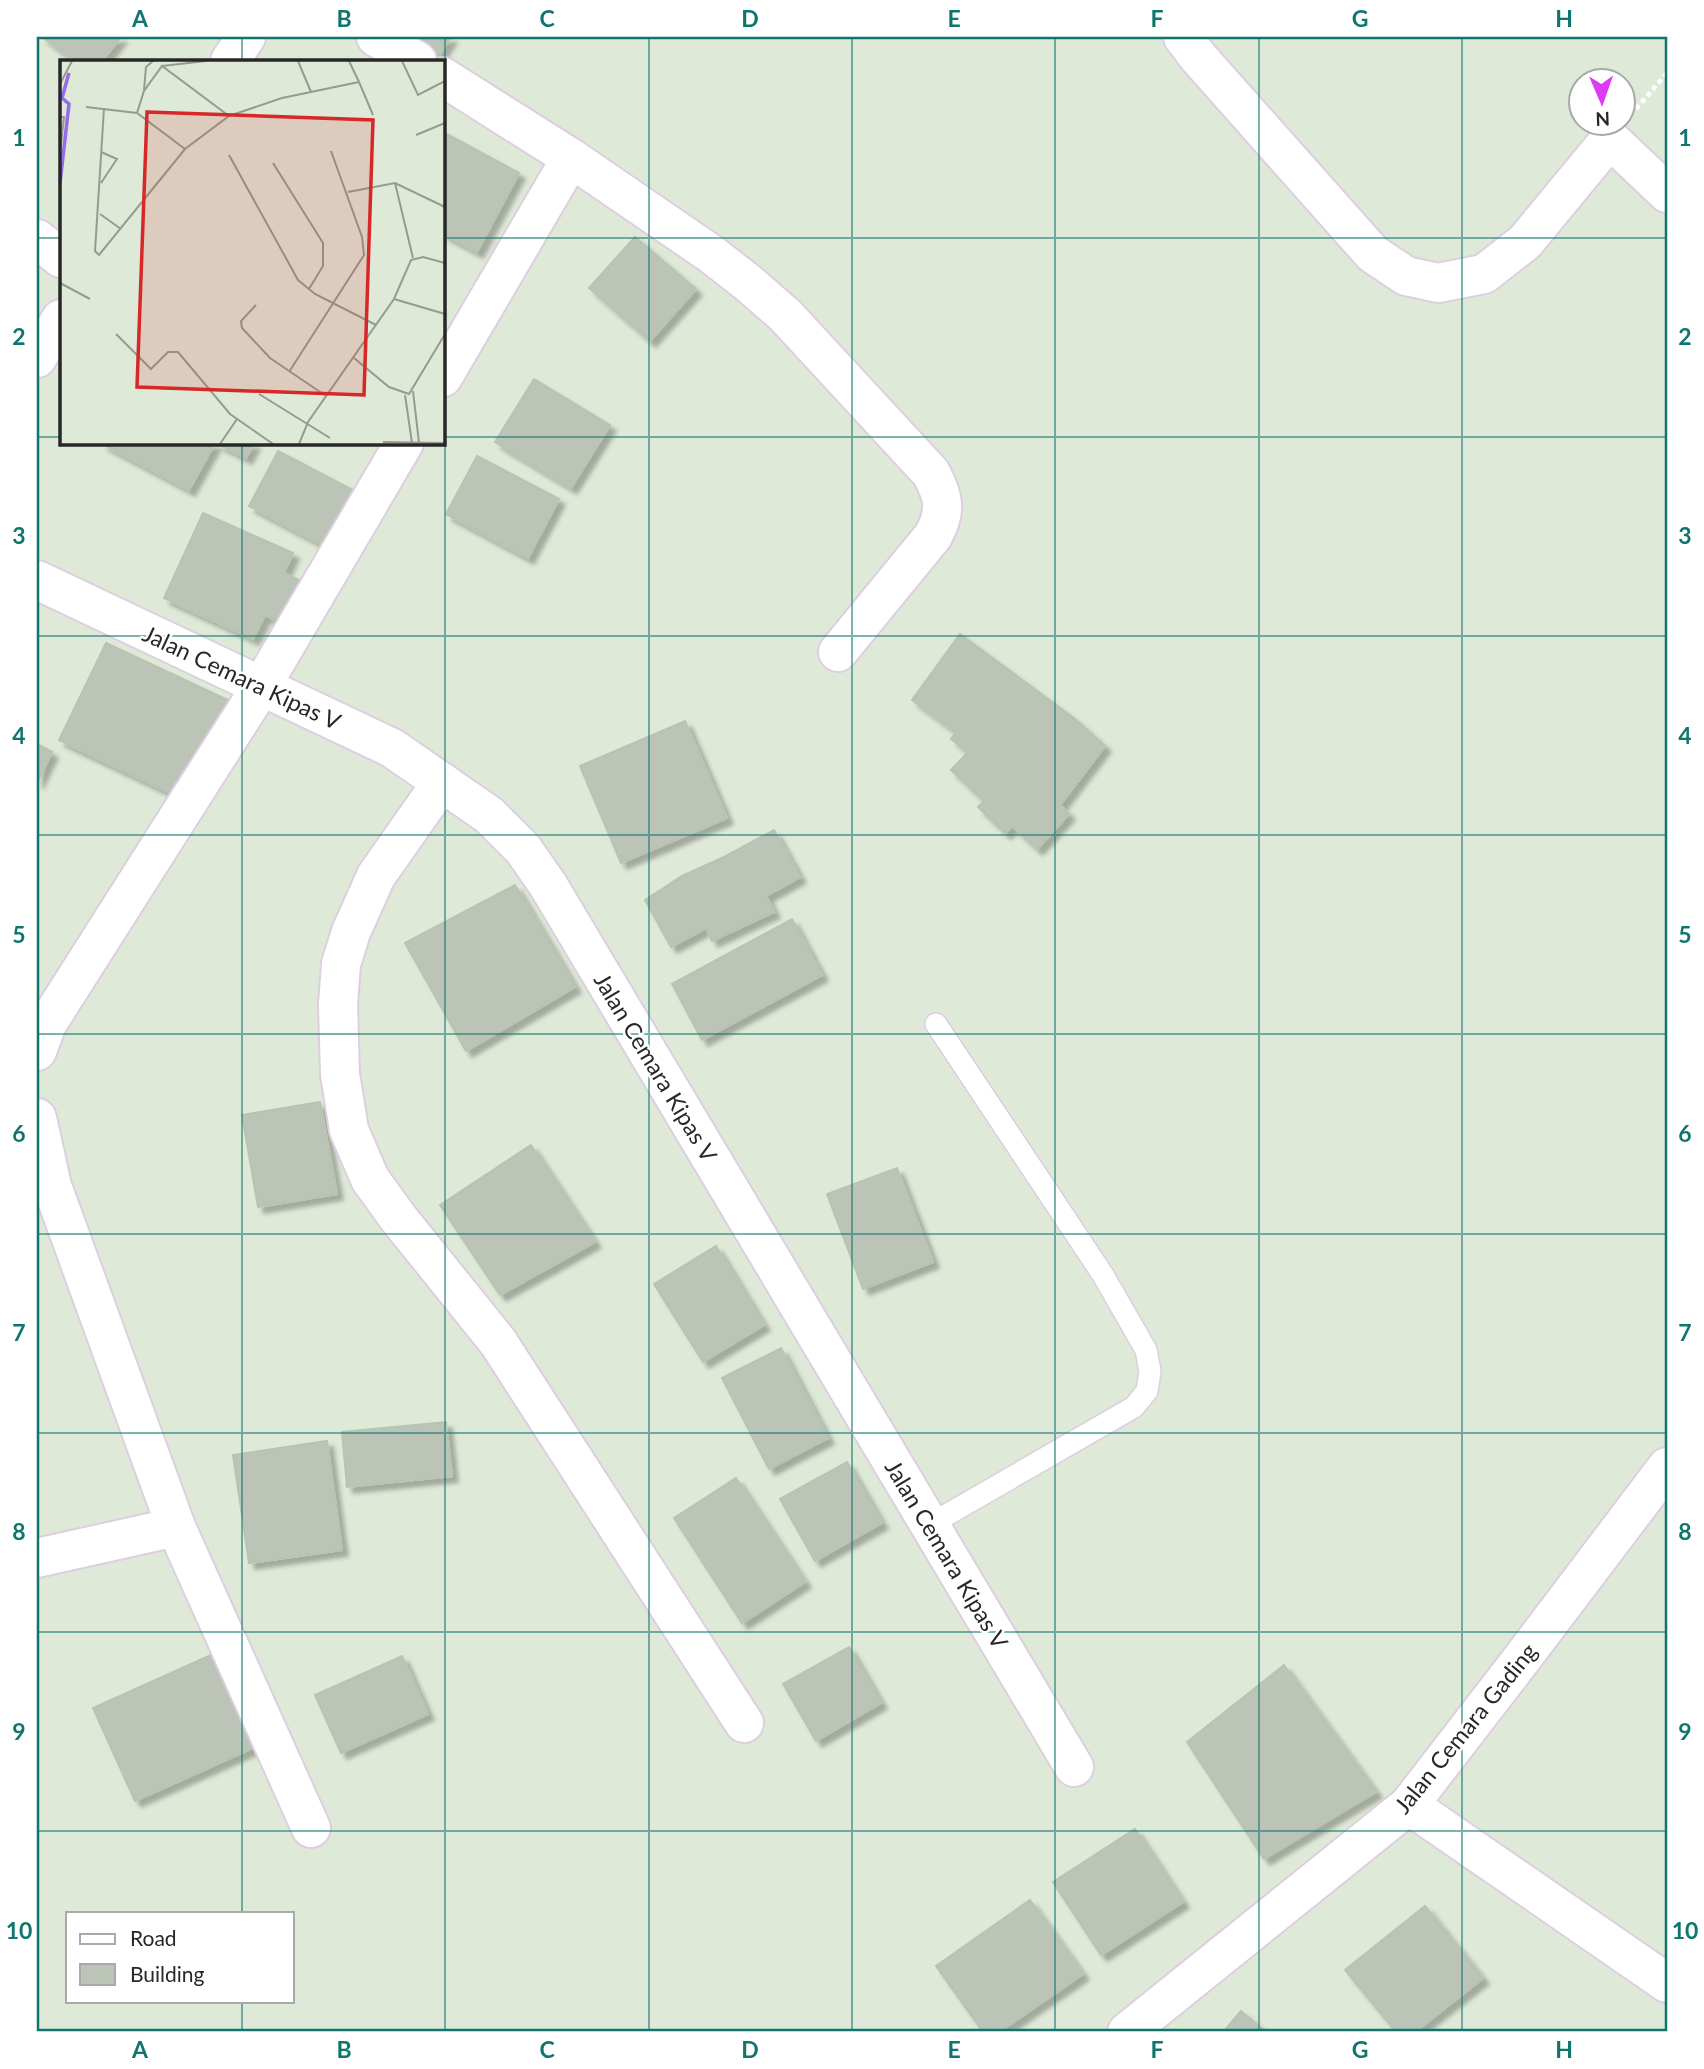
<svg xmlns="http://www.w3.org/2000/svg" width="1704" height="2069" font-family="Lato,sans-serif">
<style>
.building{fill:#bcc4b8;stroke:#b8c4b2;stroke-width:2;filter:url(#shadow)}
.lines{fill:none;stroke-linecap:round;stroke-linejoin:round}
.service-casing{stroke:#decee0;stroke-width:24}
.minor-casing{stroke:#decee0;stroke-width:42}
.path{stroke:#fff;stroke-width:4.5;stroke-dasharray:5 3.5;stroke-linecap:butt}
.service{stroke:#fff;stroke-width:21}
.minor{stroke:#fff;stroke-width:38}
.grid{fill:none;stroke:#0f766e;stroke-width:2;stroke-opacity:0.55}
.labels{text-anchor:middle;dominant-baseline:central;stroke-width:5;stroke-linejoin:round;paint-order:stroke}
.street-label{font-size:23px;fill:#272727;stroke:#fff}
.inset-river{fill:none;stroke:#956cea;stroke-width:3.5}
.inset-road{fill:none;stroke:#959b91;stroke-width:2}
.view{fill:#d62828;fill-opacity:0.15;stroke:#d62828;stroke-width:3.5}
.inset-edge{fill:none;stroke:#272727;stroke-width:3.5}
.neatline{fill:none;stroke:#0f766e;stroke-width:2.5}
.grid-label{font-size:23px;text-anchor:middle;font-weight:bold;fill:#0f766e}
</style>
<defs>
<filter id="shadow"><feDropShadow dx="6" dy="6" stdDeviation="2" flood-color="#0004"/></filter>
</defs>
<rect width="100%" height="100%" fill="#dfe9d8"/>
<g class="building">
<path d="M42 37H121L102 61H75Z"/>
<path d="M410 37H451L440 54Z"/>
<path d="M443 132 519 173 477 252 443 234Z"/>
<path d="M635 237 696 289 650 341 589 288Z"/>
<path d="M534 379 610 425 571 488 495 442Z"/>
<path d="M101 443H215L189 490Z"/>
<path d="M216 443H254L246 458Z"/>
<path d="M278 451 362 495 332 550 249 506Z"/>
<path d="M477 456 559 499 528 558 446 514Z"/>
<path d="M203 513 293 553 284 573 311 586 289 627 265 615 253 639 164 598Z"/>
<path d="M960 634 1075 719 1105 746 1060 805 1069 814 1037 849 1012 826 1005 833 978 807 984 801 951 770 968 752 951 739 956 732 912 700Z"/>
<path d="M106 643 232 702 185 800 59 740Z"/>
<path d="M685 721 727 818 621 863 580 766Z"/>
<path d="M37 744 52 752 37 783Z"/>
<path d="M774 830 800 877 766 896 774 912 712 941 706 928 671 947 645 900 682 876 724 857Z"/>
<path d="M515 885 575 987 466 1051 405 943Z"/>
<path d="M792 919 822 975 702 1040 672 984Z"/>
<path d="M320 1102 337 1194 258 1207 242 1115Z"/>
<path d="M531 1145 595 1242 500 1295 440 1205Z"/>
<path d="M897 1168 933 1262 863 1289 827 1194Z"/>
<path d="M716 1246 764 1325 703 1362 654 1284Z"/>
<path d="M781 1348 828 1438 769 1469 722 1378Z"/>
<path d="M446 1422 452 1476 347 1487 342 1432Z"/>
<path d="M327 1441 342 1550 249 1563 233 1455Z"/>
<path d="M847 1462 882 1523 815 1561 780 1499Z"/>
<path d="M736 1478 805 1582 742 1623 674 1518Z"/>
<path d="M849 1647 881 1703 816 1741 783 1684Z"/>
<path d="M213 1654 255 1747 135 1801 93 1708Z"/>
<path d="M402 1656 428 1714 341 1753 315 1695Z"/>
<path d="M1284 1665 1376 1792 1264 1859 1187 1742Z"/>
<path d="M1135 1829 1183 1902 1101 1955 1053 1882Z"/>
<path d="M1030 1900 1083 1974 999 2032H983L936 1966Z"/>
<path d="M1425 1906 1483 1978 1415 2032H1396L1345 1970Z"/>
<path d="M1241 2011 1266 2032H1223Z"/>
</g>
<g class="lines">
<g class="service-casing">
<path id="service" d="M929 1525 1134 1407 1147 1391 1150 1371 1146 1350 1103 1275 936 1024"/>
</g>
<g class="minor-casing">
<g id="minor">
<path d="M376 37 417 61"/>
<path d="M1183 37 1198 57 1373 254 1406 276 1438 283 1484 274 1525 242 1610 139 1667 193"/>
<path d="M230 61 246 37"/>
<path d="M443 77 571 158 711 254 747 282 785 315 931 473C944 497 947 511 933 536L838 652"/>
<path d="M37 239 61 258"/>
<path d="M37 358 61 319"/>
<path d="M443 377 571 158"/>
<path d="M37 580 392 748 489 815 523 849 548 885 1074 1767"/>
<path d="M442 782 376 876 351 932 341 964 338 1004 340 1074 349 1130 370 1179 399 1219 498 1342 744 1723"/>
<path d="M37 1051 47 1024 261 687 404 443"/>
<path d="M37 1118 52 1186 176 1527 311 1828"/>
<path d="M37 1558 176 1527"/>
<path d="M1409 1805 1667 1983"/>
<path d="M1127 2032 1409 1805 1527 1652 1667 1467"/>
</g>
</g>
<path class="path" d="M1636 109 1667 73"/>
<use href="#service" class="service"/>
<use href="#minor" class="minor"/>
</g>
<path class="grid" d="M242 37V61M445 37V2032M649 37V2032M852 37V2032M1055 37V2032M1259 37V2032M1462 37V2032M37 238H61M443 238H1667M37 437H61M443 437H1667M242 443V1913M37 636H1667M37 835H1667M37 1034H1667M37 1234H1667M37 1433H1667M37 1632H1667M37 1831H1667M242 2001V2032"/>
<g class="labels">
<g class="street-label">
<text transform="translate(242 677) rotate(25)">Jalan Cemara Kipas V</text>
<text transform="translate(656 1067) rotate(59)">Jalan Cemara Kipas V</text>
<text transform="translate(947 1554) rotate(59)">Jalan Cemara Kipas V</text>
<text transform="translate(1465 1728) rotate(-51)">Jalan Cemara Gading</text>
</g>
</g>
<g transform="translate(60 60)">
<rect width="385" height="385" fill="#dfe9d8"/>
<path class="inset-river" d="M0 123 9 44 2 38 9 13"/>
<path class="inset-road" d="M238 1 251 32M342 1 358 35 385 21M102 6 146 1M299 22 313 55M0 24 12 1M84 30 86 7 93 1M26 47 77 53 125 89M44 48 35 191 39 195 125 89 169 56 222 38 299 22 289 1M77 53 84 31 102 6 169 56M0 57H4L0 93M356 75 385 63M169 95 238 220 255 234 316 265M213 103 263 183V206L249 229M41 123 57 99 41 92M335 123 353 198M288 132 335 123 385 147M40 154 61 169M0 223 30 239M334 239 385 254M196 245 181 261 182 268 210 298 266 336M56 274 91 309 108 292H118L170 354 213 384M294 298 329 327 349 334 385 274M229 312 304 195 302 177 271 91M353 331 359 383M199 334 270 378M345 335 352 383M323 382 385 383M160 384 177 359M239 384 248 362 334 239 351 200 363 197 385 203"/>
<path class="view" d="M87 52 313 60 304 335 77 327Z"/>
<rect width="385" height="385" class="inset-edge"/>
</g>
<rect width="1704" height="2069" fill="none" stroke="#ffffff" stroke-width="77"/>
<rect x="66" y="1912" width="228" height="91" fill="#ffffff" stroke="#a9a9a9" stroke-width="2"/>
<rect x="80" y="1934" width="35" height="10" fill="#ffffff" stroke="#a9a9a9" stroke-width="2"/>
<text x="130" y="1946" font-size="21" fill="#272727">Road</text>
<rect x="80" y="1964" width="35" height="21" fill="#bcc4b8" stroke="#a9a9a9" stroke-width="2"/>
<text x="130" y="1982" font-size="21" fill="#272727">Building</text>
<g transform="translate(1602 102) rotate(178)"><circle r="33" fill="#ffffff" stroke="#a9a9a9" stroke-width="2"/>
<path d="M0-5L12 26L0 18L-12 26Z" fill="#dd3af4"/>
<text y="-10" font-size="19" font-weight="bold" text-anchor="middle" fill="#272727">N</text>
</g>
<rect x="38" y="38" width="1628" height="1992" class="neatline"/>
<g class="grid-label">
<text x="140" y="27">A</text>
<text x="344" y="27">B</text>
<text x="547" y="27">C</text>
<text x="750" y="27">D</text>
<text x="954" y="27">E</text>
<text x="1157" y="27">F</text>
<text x="1360" y="27">G</text>
<text x="1564" y="27">H</text>
<text x="19" y="146">1</text>
<text x="1685" y="146">1</text>
<text x="19" y="345">2</text>
<text x="1685" y="345">2</text>
<text x="19" y="544">3</text>
<text x="1685" y="544">3</text>
<text x="19" y="744">4</text>
<text x="1685" y="744">4</text>
<text x="19" y="943">5</text>
<text x="1685" y="943">5</text>
<text x="19" y="1142">6</text>
<text x="1685" y="1142">6</text>
<text x="19" y="1341">7</text>
<text x="1685" y="1341">7</text>
<text x="19" y="1540">8</text>
<text x="1685" y="1540">8</text>
<text x="19" y="1740">9</text>
<text x="1685" y="1740">9</text>
<text x="19" y="1939">10</text>
<text x="1685" y="1939">10</text>
<text x="140" y="2058">A</text>
<text x="344" y="2058">B</text>
<text x="547" y="2058">C</text>
<text x="750" y="2058">D</text>
<text x="954" y="2058">E</text>
<text x="1157" y="2058">F</text>
<text x="1360" y="2058">G</text>
<text x="1564" y="2058">H</text>
</g>
</svg>
